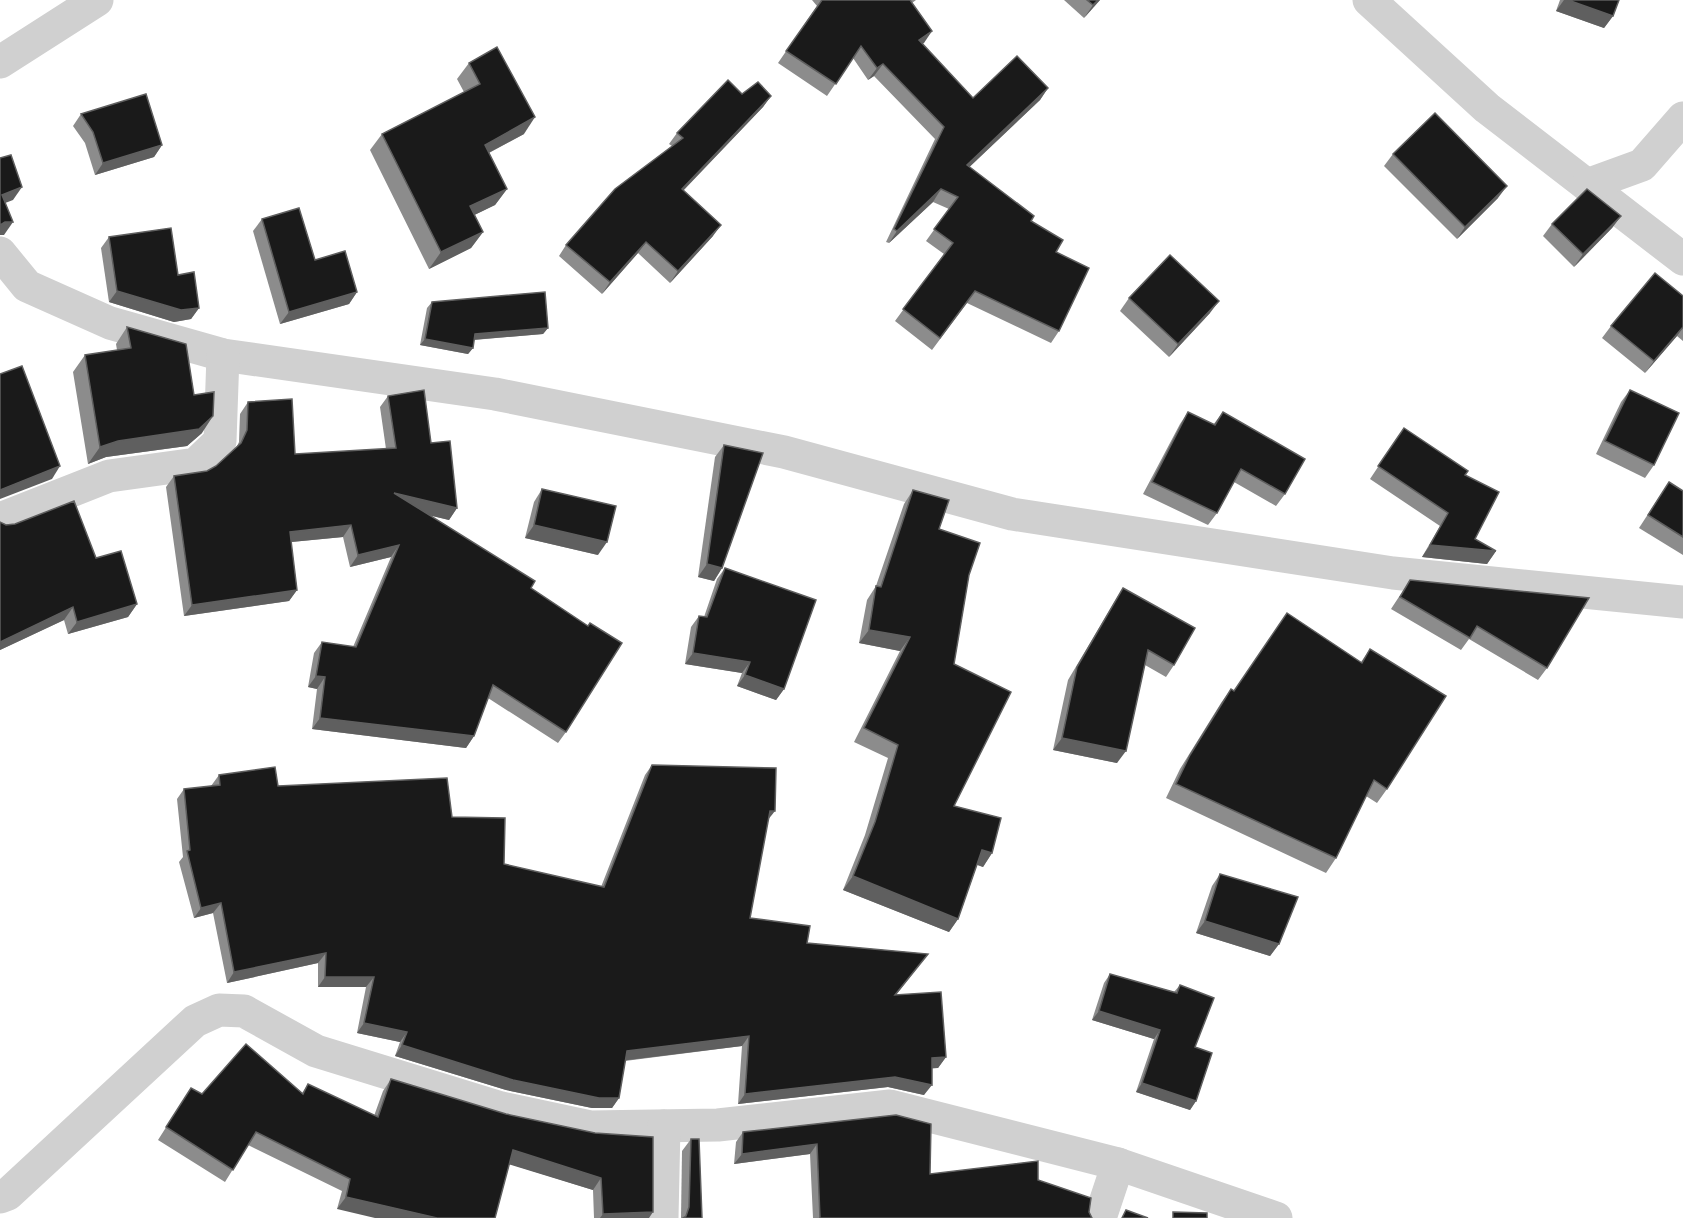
<svg xmlns="http://www.w3.org/2000/svg" width="1683" height="1218" font-family="Roboto,sans-serif">
<style>
.lines{fill:none;stroke-linecap:round;stroke-linejoin:round}
.minor{stroke:#d0d0d0;stroke-width:33}
.wall{fill:#8c8c8c}
.shaded-wall{fill:#5f5f5f}
.building{fill:#1a1a1a;stroke:#5f5f5f;stroke-width:1.5}
</style>
<rect width="100%" height="100%" fill="#fff"/>
<g class="lines">
<g class="minor">
<path d="M1369 0 1487 108 1683 259"/>
<path d="M0 62 97 0"/>
<path d="M1587 185 1642 165 1683 118"/>
<path d="M0 253 27 286 110 323 223 355 495 394 784 452 1012 514 1393 573 1683 602"/>
<path d="M0 519 109 476 196 464 220 441 223 355"/>
<path d="M0 1197 8 1194 195 1021 219 1010 244 1011 316 1051 501 1108 590 1127 718 1125 890 1106 1118 1164 1276 1218"/>
<path d="M662 1218 664 1126"/>
<path d="M1100 1218 1118 1164"/>
</g>
</g>
<g class="wall">
<path d="M812 0H916L912 3 932 31 922 44 973 98 1048 88 1040 100 969 167 1031 221 1056 252 1059 331 1051 343 967 303 932 350 895 321 944 254 926 241 949 209 933 202 889 243 886 242 935 139 874 76 868 80 853 58 827 96 778 63 817 6Z"/>
<path d="M1064 0H1100L1084 18Z"/>
<path d="M1560 0H1619L1613 16 1604 28 1556 11Z"/>
<path d="M469 63 524 134 489 153 507 189 495 205 474 215 483 232 471 248 429 269 370 150 382 134 464 92 457 79Z"/>
<path d="M742 94 771 96 763 107 683 191 713 236 670 283 638 253 602 294 559 256 566 245 672 146 669 144 677 133Z"/>
<path d="M81 114 162 145 154 157 95 175 85 143 73 126Z"/>
<path d="M1393 154 1498 198 1457 239 1384 166Z"/>
<path d="M1621 216 1612 228 1574 267 1543 236 1552 224Z"/>
<path d="M262 219 357 292 349 304 280 324 253 231Z"/>
<path d="M109 237 178 275 199 308 191 319 174 322 109 302 101 248Z"/>
<path d="M1683 296V341L1677 336 1645 373 1602 338 1611 326Z"/>
<path d="M1129 298 1210 313 1169 357 1120 311Z"/>
<path d="M432 302 548 328 543 334 474 340 473 348 468 354 420 345 427 308Z"/>
<path d="M127 327 194 395 202 433 187 446 106 457 88 464 73 372 85 355 117 350 116 344Z"/>
<path d="M1630 390 1654 465 1645 478 1596 454 1621 402Z"/>
<path d="M388 396 431 443 457 508 449 520 429 515 531 588 566 732 558 743 488 698 474 736 466 748 312 729 317 689 308 687 314 653 322 642 353 647 391 557 350 567 343 537 291 542 297 590 289 601 184 616 166 487 174 476 207 471 216 466 236 448 239 442 240 414 248 402 295 454 386 449 380 407Z"/>
<path d="M1188 412 1213 425 1223 412 1285 494 1276 506 1234 482 1217 513 1208 525 1143 494 1180 424Z"/>
<path d="M1404 428 1465 475 1475 539 1496 551 1487 564 1422 557 1440 526 1370 479Z"/>
<path d="M724 445 722 568 714 581 698 577 715 457Z"/>
<path d="M1669 482 1683 491V555L1639 528Z"/>
<path d="M542 489 598 555 525 538 534 502Z"/>
<path d="M913 490 969 575 954 664V806L992 853 983 867 977 865 958 919 949 932 843 890 865 835 888 758 854 742 900 651 859 643 867 600 876 586 904 504Z"/>
<path d="M0 522 96 558 137 604 128 617 68 634 64 620 0 650Z"/>
<path d="M725 568 784 689 776 700 737 686 742 673 685 664 691 627 699 616 704 617 717 579Z"/>
<path d="M1410 580 1547 668 1538 680 1469 639 1461 650 1391 609Z"/>
<path d="M1123 588 1174 665 1166 677 1145 665 1117 763 1053 750 1068 680 1115 601Z"/>
<path d="M1370 649 1387 789 1377 803 1366 796 1336 858 1326 873 1166 798 1180 769 1221 703 1231 689 1234 690 1361 662Z"/>
<path d="M652 765 768 820 750 918 807 943 928 954 896 995 946 1057 938 1068H932L924 1095 888 1087 738 1104 742 1046 625 1061 619 1098 612 1108H592L506 1090 395 1056 400 1042 357 1033 366 987H318V963L227 983 213 913 194 918 179 862 183 857 177 799 184 789 211 786 219 775 452 817 504 864 601 887 645 775Z"/>
<path d="M1220 874 1279 944 1270 956 1196 933 1212 886Z"/>
<path d="M1110 974 1174 992 1180 985 1195 1047 1196 1101 1190 1110 1136 1092 1154 1039 1092 1020 1104 983Z"/>
<path d="M391 1079 506 1114 595 1133 649 1218H594L593 1190 510 1164 337 1209 342 1191 248 1145 225 1182 158 1140 191 1088 202 1094 302 1093 308 1084 374 1116 383 1091Z"/>
<path d="M896 1115 930 1174 1038 1180 1089 1212 1092 1218H813L810 1154 734 1164 736 1142 743 1132Z"/>
<path d="M691 1139 702 1218H681L682 1151Z"/>
</g>
<g class="shaded-wall">
<path d="M1098 0H1100L1084 18 1093 5Z"/>
<path d="M1564 0H1568L1613 16 1604 28 1556 11Z"/>
<path d="M932 31 924 43 910 52 919 40Z"/>
<path d="M883 64 874 76 868 80 877 68Z"/>
<path d="M1048 88 1040 100 959 177 967 165Z"/>
<path d="M771 96 763 107 674 200 682 189Z"/>
<path d="M535 117 524 134 473 161 485 145Z"/>
<path d="M162 145 154 157 95 175 103 163Z"/>
<path d="M1507 186 1498 198 1457 239 1465 227Z"/>
<path d="M22 187 13 200 0 205 2 195Z"/>
<path d="M507 189 495 205 458 223 470 206Z"/>
<path d="M941 189 933 202 889 243 897 231Z"/>
<path d="M1621 216 1612 228 1574 267 1583 254Z"/>
<path d="M5 222H13L4 235H0V225Z"/>
<path d="M721 225 713 236 670 283 678 271Z"/>
<path d="M483 232 471 248 429 269 441 252Z"/>
<path d="M646 242 638 253 602 294 610 282Z"/>
<path d="M117 291 199 308 191 319 174 322 109 302Z"/>
<path d="M357 292 349 304 280 324 289 312Z"/>
<path d="M1219 301 1210 313 1169 357 1178 344Z"/>
<path d="M1683 327 1677 336 1645 373 1654 361Z"/>
<path d="M548 328 543 334 471 340 475 334Z"/>
<path d="M425 339 473 348 468 354 420 345Z"/>
<path d="M213 416 202 433 187 446 106 457 88 464 100 447 118 441Z"/>
<path d="M60 466 52 479 0 499V490L2 489Z"/>
<path d="M394 493 457 508 449 520 386 505Z"/>
<path d="M351 525 343 537 281 543 290 532Z"/>
<path d="M534 525 607 542 598 555 525 538Z"/>
<path d="M399 545 391 557 350 567 358 555Z"/>
<path d="M1430 545 1496 551 1487 564 1422 557Z"/>
<path d="M707 564 722 568 714 581 698 577Z"/>
<path d="M297 590 289 601 184 616 192 605Z"/>
<path d="M137 604 128 617 68 634 77 622Z"/>
<path d="M73 607 64 620 0 650V642Z"/>
<path d="M869 630 910 637 900 651 859 643Z"/>
<path d="M693 653 750 662 742 673 685 664Z"/>
<path d="M745 675 784 689 776 700 737 686Z"/>
<path d="M316 676 325 677 317 689 308 687Z"/>
<path d="M320 718 474 736 466 748 312 729Z"/>
<path d="M1062 738 1126 751 1117 763 1053 750Z"/>
<path d="M770 811H775L767 821Z"/>
<path d="M982 850 992 853 983 867 973 863Z"/>
<path d="M853 876 958 919 949 932 843 890Z"/>
<path d="M221 903 213 913 194 918 201 908Z"/>
<path d="M1205 921 1279 944 1270 956 1196 933Z"/>
<path d="M326 953 318 963 227 983 234 972Z"/>
<path d="M325 977H374L366 987H318Z"/>
<path d="M1099 1011 1160 1030 1154 1039 1092 1020Z"/>
<path d="M364 1023 407 1032 400 1042 357 1033Z"/>
<path d="M749 1036 742 1046 620 1061 627 1051Z"/>
<path d="M402 1045 619 1098 612 1108H592L506 1090 395 1056Z"/>
<path d="M946 1057 938 1068 925 1069 932 1058Z"/>
<path d="M895 1077 932 1085 924 1095 888 1087 738 1104 745 1094Z"/>
<path d="M1142 1083 1196 1101 1190 1110 1136 1092Z"/>
<path d="M817 1144 810 1154 734 1164 742 1154Z"/>
<path d="M513 1150 601 1178 593 1190 505 1163Z"/>
<path d="M346 1197 437 1218H375L337 1209Z"/>
<path d="M653 1212 649 1218H600L603 1214Z"/>
</g>
<g class="building">
<path d="M822 0H910L932 31 919 40 973 98 1017 56 1048 88 967 165 1034 216 1031 221 1063 240 1056 252 1089 268 1059 331 975 291 940 338 903 309 953 243 934 229 958 197 941 189 897 231 894 229 944 127 883 64 877 68 861 46 836 84 786 51Z"/>
<path d="M1087 0H1098L1093 5Z"/>
<path d="M1568 0H1619L1613 16Z"/>
<path d="M497 47 535 117 485 145 507 189 470 206 483 232 441 252 382 134 480 84 469 63Z"/>
<path d="M728 80 742 94 758 82 771 96 682 189 721 225 678 271 646 242 610 282 566 245 615 189 683 138 677 133Z"/>
<path d="M146 94 162 145 103 163 93 132 81 114Z"/>
<path d="M1435 113 1507 186 1465 227 1393 154Z"/>
<path d="M11 155 22 187 2 195 13 222H5L0 225V158Z"/>
<path d="M1587 189 1621 216 1583 254 1552 224Z"/>
<path d="M299 208 315 260 345 251 357 292 289 312 262 219Z"/>
<path d="M171 228 178 275 194 272 199 308 181 310 117 291 109 237Z"/>
<path d="M1170 255 1219 301 1178 344 1129 298Z"/>
<path d="M1655 273 1683 296V327L1654 361 1611 326Z"/>
<path d="M545 292 548 328 475 334 473 348 425 339 432 302Z"/>
<path d="M127 327 186 344 194 395 214 392 213 416 199 429 118 441 100 447 85 355 131 348Z"/>
<path d="M22 366 60 466 0 490V374Z"/>
<path d="M424 390 431 443 450 441 457 508 394 493 535 581 531 588 588 626 590 623 622 643 566 732 493 685 474 736 320 718 325 677 316 676 322 642 356 647 399 545 358 555 351 525 290 532 297 590 192 605 174 476 207 471 216 466 241 443 247 430 248 402 292 399 295 454 396 448 388 396Z"/>
<path d="M1630 390 1679 413 1654 465 1605 441Z"/>
<path d="M1188 412 1215 425 1223 412 1305 459 1285 494 1241 469 1217 513 1152 482Z"/>
<path d="M1404 428 1468 471 1465 475 1499 492 1475 539 1496 551 1430 545 1448 513 1378 466Z"/>
<path d="M724 445 763 453 722 568 707 564Z"/>
<path d="M1669 482 1683 491V537L1648 515Z"/>
<path d="M542 489 616 506 607 542 534 525Z"/>
<path d="M913 490 949 500 939 529 980 543 969 575 954 664 1011 692 954 806 1001 818 992 853 982 850 958 919 853 876 875 822 898 745 864 728 910 637 869 630 876 586 881 587Z"/>
<path d="M74 501 96 558 121 551 137 604 77 622 73 607 0 642V522L6 525 15 524Z"/>
<path d="M725 568 816 600 784 689 745 675 750 662 693 653 699 616 707 617Z"/>
<path d="M1410 580 1589 598 1547 668 1477 626 1470 638 1400 597Z"/>
<path d="M1123 588 1195 628 1174 665 1148 650 1126 751 1062 738 1077 667Z"/>
<path d="M1287 613 1362 663 1370 649 1446 696 1387 789 1374 780 1336 858 1176 784 1190 755 1231 689 1234 691Z"/>
<path d="M652 765 776 768 775 811H770L750 918 810 926 807 943 928 954 895 995 941 992 946 1057 932 1058V1085L895 1077 745 1094 749 1036 627 1051 619 1098H599L513 1080 402 1045 407 1032 364 1023 374 977H325L326 953 234 972 221 903 201 908 187 851 190 850 184 789 220 785 219 775 275 767 278 786 447 778 452 817 505 818 504 864 604 887Z"/>
<path d="M1220 874 1298 897 1279 944 1205 921Z"/>
<path d="M1110 974 1177 993 1180 985 1214 998 1195 1047 1212 1053 1196 1101 1142 1083 1160 1030 1099 1011Z"/>
<path d="M246 1044 303 1094 308 1084 378 1117 391 1079 506 1114 595 1133 653 1137V1212L603 1214 601 1178 513 1150 495 1218H437L346 1197 350 1179 256 1132 233 1170 166 1127 191 1088 202 1094Z"/>
<path d="M896 1115 931 1124 930 1174 1038 1161V1180L1091 1198 1089 1212 1092 1218H820L817 1144 742 1154 743 1132Z"/>
<path d="M691 1139H699L702 1218H683L686 1216 689 1207Z"/>
<path d="M1126 1210 1148 1218H1122Z"/>
<path d="M1173 1212 1207 1213V1218H1173Z"/>
</g>
</svg>
